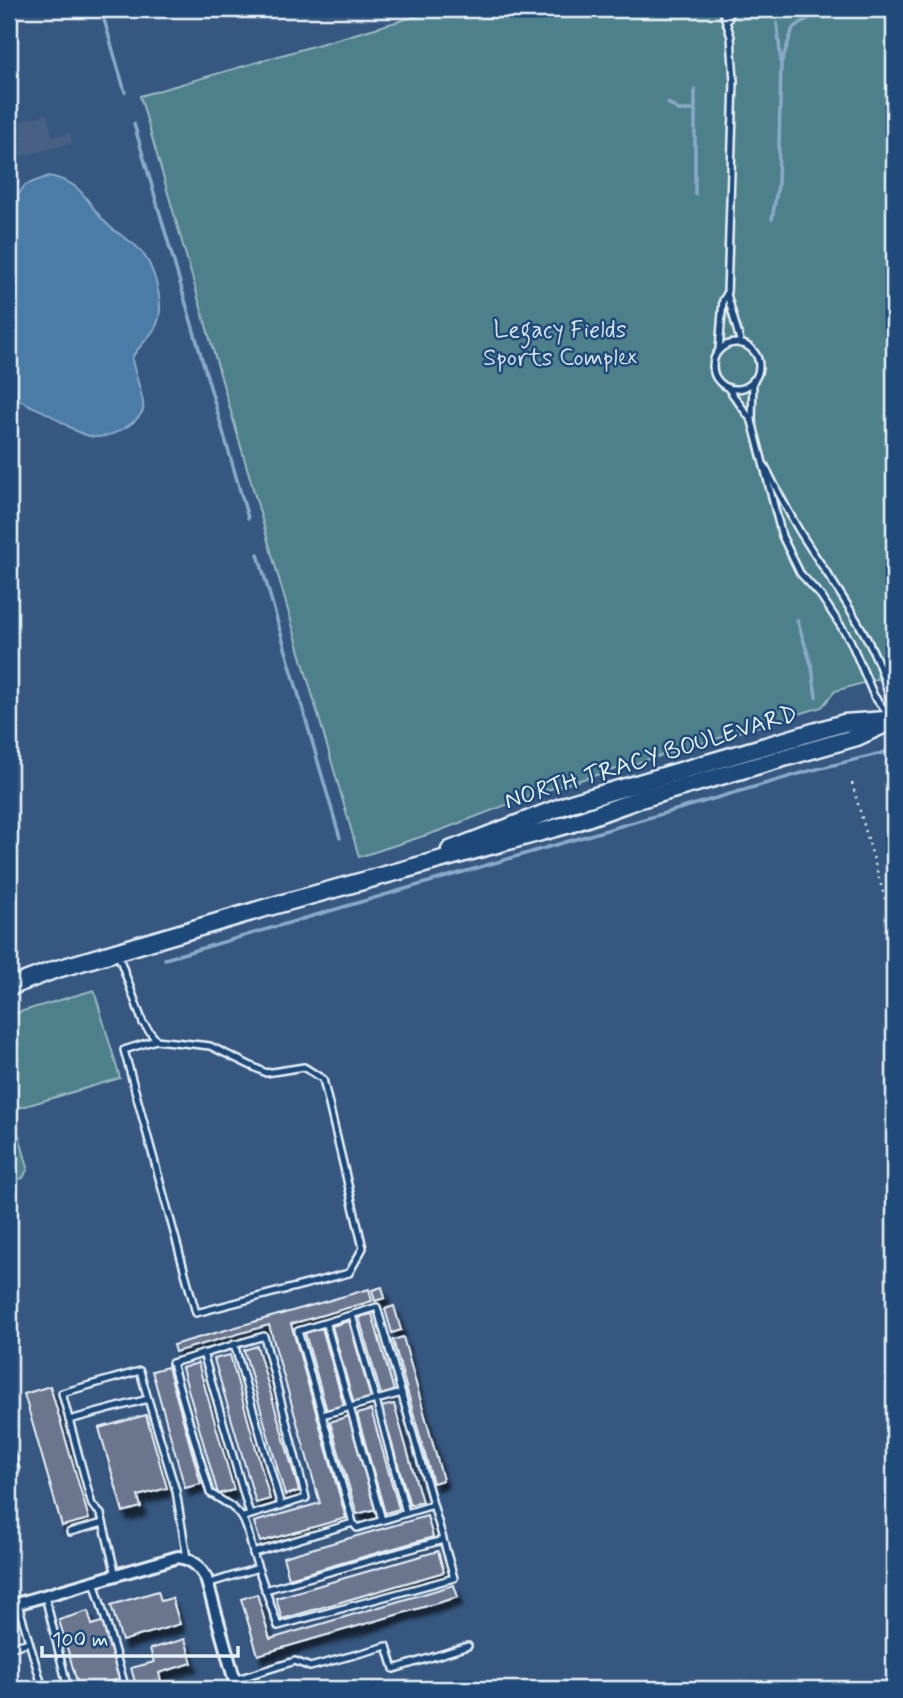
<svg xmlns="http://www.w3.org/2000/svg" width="903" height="1698" font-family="Mynerve,sans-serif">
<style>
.built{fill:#466084}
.green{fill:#4e808a;stroke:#9bb8c1;stroke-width:2}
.water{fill:#4b7ba8;stroke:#8aaac8;stroke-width:2}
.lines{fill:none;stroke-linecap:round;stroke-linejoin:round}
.stream{stroke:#8aaac8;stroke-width:3.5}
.building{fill:#6c748e;stroke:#e8f1f8;stroke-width:2;filter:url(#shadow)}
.lane-casing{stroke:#e8f1f8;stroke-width:10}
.street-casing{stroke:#e8f1f8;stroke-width:16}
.secondary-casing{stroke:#e8f1f8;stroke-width:21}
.path{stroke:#e8f1f8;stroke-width:2.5;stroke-dasharray:2 5;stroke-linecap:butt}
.lane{stroke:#1f4a7a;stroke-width:5}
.street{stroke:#1f4a7a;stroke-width:10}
.secondary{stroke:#1f4a7a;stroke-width:16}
.labels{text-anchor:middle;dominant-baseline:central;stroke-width:5;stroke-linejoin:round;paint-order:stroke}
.park-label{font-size:24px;fill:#d1e0e8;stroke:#1f4a7a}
.street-label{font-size:24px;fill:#e8f1f8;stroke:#1f4a7a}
</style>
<defs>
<filter id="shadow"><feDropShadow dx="4.5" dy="8" stdDeviation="2" flood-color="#0009"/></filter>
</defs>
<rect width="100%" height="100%" fill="#365780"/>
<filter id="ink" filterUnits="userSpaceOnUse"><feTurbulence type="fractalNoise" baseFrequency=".0143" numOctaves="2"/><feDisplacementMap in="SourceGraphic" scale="14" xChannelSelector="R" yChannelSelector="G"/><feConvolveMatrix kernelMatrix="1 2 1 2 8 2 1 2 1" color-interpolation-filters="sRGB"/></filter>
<g filter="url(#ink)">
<path class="built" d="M47 114 53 137 70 133 72 143 19 157 10 124Z"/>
<g class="green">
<path d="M441 9H894V666L878 672 877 679 835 691 822 707 537 793 436 832 359 857 140 96Z"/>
<path d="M94 990 120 1078 12 1110 28 1168 23 1178 9 1182V1015Z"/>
</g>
<path class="water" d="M49 176C87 184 84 202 108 225 117 234 129 239 138 248 153 262 163 298 159 318 156 334 139 344 132 358 133 372 146 400 143 410 141 416 134 422 128 426 94 448 80 433 50 415 35 406 19 404 9 390V208L25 185Z"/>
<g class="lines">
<g class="stream">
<path d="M101 9 125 92"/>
<path d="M782 61 793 28 823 9"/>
<path d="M668 103 678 110H695"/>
<path d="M134 124 248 518"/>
<path d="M695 194V89"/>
<path d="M772 219 778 185 781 63 777 23"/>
<path d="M258 554 340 838"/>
<path d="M797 620 812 667 816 697"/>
<path d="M165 959 809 771 894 750"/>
</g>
</g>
<g class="building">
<path d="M382 1287 385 1298 375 1301 372 1290Z"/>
<path d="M369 1289 372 1301 291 1324 346 1518 260 1542 254 1522 320 1503 269 1325 175 1352 173 1345Z"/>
<path d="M394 1306 401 1330 392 1333 385 1309Z"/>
<path d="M372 1314 394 1391 381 1395 359 1317Z"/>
<path d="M349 1321 371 1399 354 1404 332 1326Z"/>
<path d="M322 1328 344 1406 327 1411 305 1333Z"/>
<path d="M403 1337 443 1480 433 1483 393 1340Z"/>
<path d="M257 1346 299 1491 285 1495 244 1350Z"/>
<path d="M230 1355 270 1499 256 1503 214 1359Z"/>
<path d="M198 1363 234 1490 218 1494 182 1368Z"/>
<path d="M168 1367 201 1484 185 1488 152 1371Z"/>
<path d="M50 1386 89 1519 62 1526 24 1394Z"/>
<path d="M394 1404 422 1502 410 1505 381 1407Z"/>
<path d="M371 1410 399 1509 385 1513 357 1414Z"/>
<path d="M146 1415 167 1488 138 1496 141 1507 123 1512 99 1428Z"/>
<path d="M349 1416 376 1509 357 1514 330 1422Z"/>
<path d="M427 1516 433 1537 289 1578 283 1557Z"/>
<path d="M438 1551 444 1572 282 1619 276 1598Z"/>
<path d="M454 1585 458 1597 258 1655 241 1599 257 1594 270 1639Z"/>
<path d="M158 1591 161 1601 172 1598 180 1624 122 1641 111 1605Z"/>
<path d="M88 1611 92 1625 104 1621 120 1679 79 1689 59 1620Z"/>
<path d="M185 1639 192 1663 159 1673 163 1689H137L131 1668 154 1662 150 1649Z"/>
</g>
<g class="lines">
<g class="lane-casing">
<g id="lane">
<path d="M728 20 730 9"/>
<path d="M727 294 741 344"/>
<circle cx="736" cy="366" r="23"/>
<path d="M719 350 723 300 727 294 734 81 731 37 722 9"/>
<path d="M753 380 752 421 782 536 800 573 821 596 850 640 874 696 890 717"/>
<path d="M728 388 752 421"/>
<path d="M765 466C776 488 787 510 800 532 836 590 885 648 892 717"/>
<path d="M118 954 143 1023 156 1040 210 1046 266 1073 304 1067 323 1079 363 1248 349 1273 196 1313 124 1050 156 1040"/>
<path d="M9 964 13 978"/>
<path d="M352 1315 376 1400 402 1393"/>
<path d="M326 1323 382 1520"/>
<path d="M234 1344 281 1506"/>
<path d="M203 1353 250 1515"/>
<path d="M322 1415 376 1400 406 1513"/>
<path d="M69 1420 148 1399 176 1491 187 1558"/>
<path d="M9 1446 16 1470 9 1472"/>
<path d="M244 1517 306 1498 264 1336 172 1363 210 1493C244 1514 244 1513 253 1553"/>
<path d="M353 1523 357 1528 433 1505"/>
<path d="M70 1532 103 1523"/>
<path d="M116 1575 101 1514 92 1505 62 1393 140 1371 148 1399"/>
<path d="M94 1581 126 1689"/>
<path d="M207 1584 258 1568 278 1626 454 1578 377 1307 298 1331 353 1523 253 1553 258 1568"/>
<path d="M265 1590 443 1540"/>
<path d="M45 1596 68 1689"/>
<path d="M18 1604 43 1689"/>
<path d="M9 1648 29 1642"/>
<path d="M234 1680 295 1661 310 1667 387 1646 394 1669 468 1646"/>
</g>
</g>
<g class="street-casing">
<path id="street" d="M9 1606 178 1557C192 1559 199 1566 206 1578L237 1689"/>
</g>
<g class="secondary-casing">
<g id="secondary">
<path d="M450 850 571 803 844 723 886 720"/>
<path d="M9 987 54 970 265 908 570 824 637 800 857 737 894 720"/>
</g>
</g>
<path class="path" d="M852 783 894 931"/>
<use href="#lane" class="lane"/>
<use href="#street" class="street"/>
<use href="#secondary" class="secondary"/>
</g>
</g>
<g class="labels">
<g class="park-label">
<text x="560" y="330">Legacy Fields<tspan x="560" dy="28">Sports Complex</tspan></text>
</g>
<g class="street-label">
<text transform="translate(651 758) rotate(-17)">NORTH TRACY BOULEVARD</text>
</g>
</g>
<rect width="903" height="1698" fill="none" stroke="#1f4a7a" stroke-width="35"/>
<rect x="18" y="18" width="868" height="1663" fill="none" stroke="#e8f1f8" stroke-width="2.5" filter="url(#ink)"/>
<path d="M42 1646v10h196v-10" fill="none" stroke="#e8f1f8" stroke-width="3.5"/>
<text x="52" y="1646" font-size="21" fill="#e8f1f8" stroke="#1f4a7a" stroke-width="5" paint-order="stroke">100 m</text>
</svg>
